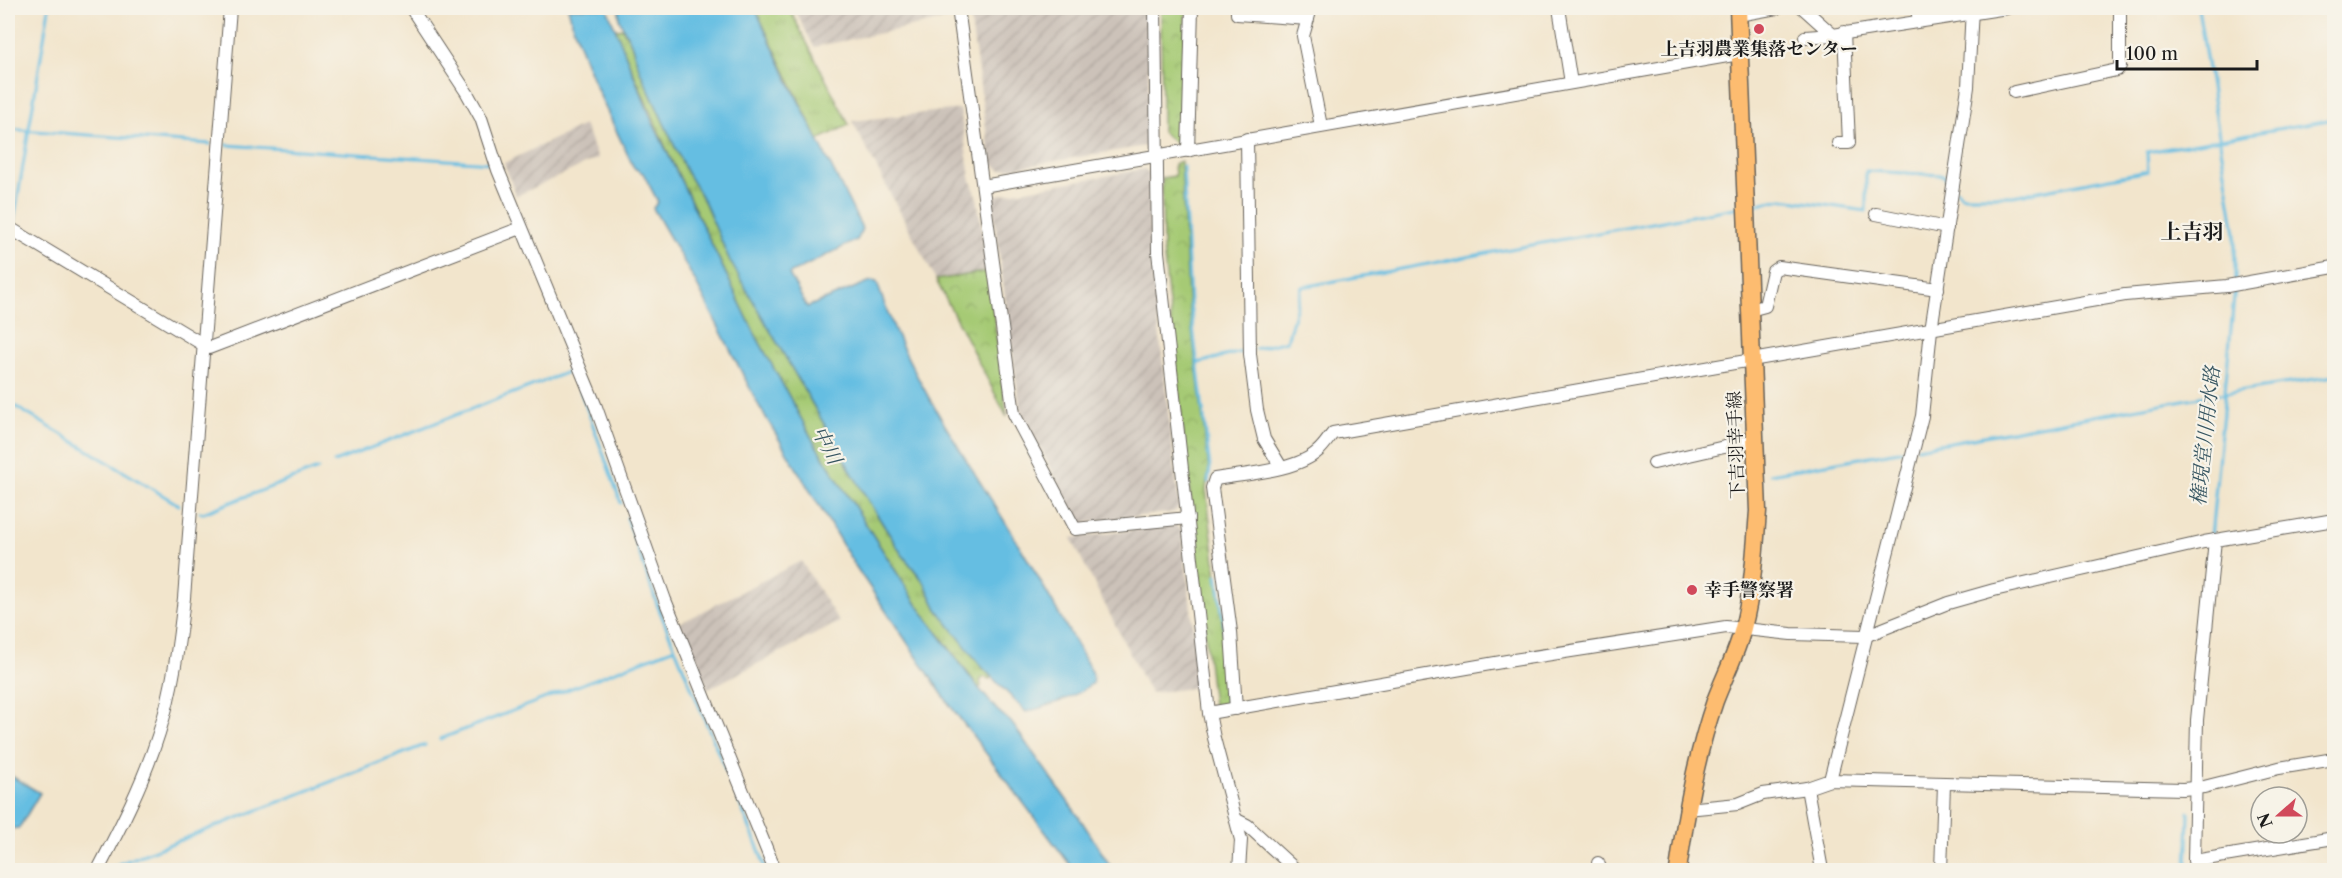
<svg xmlns="http://www.w3.org/2000/svg" width="2342" height="878" font-family="'Libre Caslon Text','Noto Serif JP',serif">
<style>
.industrial{fill:url(#industrial-furrows)}
.grass{fill:url(#grass-tufts);stroke:#617348;stroke-width:1.5}
.park{fill:url(#park-crowns);stroke:#617348;stroke-width:1.5}
.water{fill:#65bee2;stroke:#406d7f;stroke-width:1.5}
.lines{fill:none;stroke-linecap:round;stroke-linejoin:round}
.stream{stroke:#65bee2;stroke-width:3}
.minor-casing{stroke:#67625a;stroke-width:14}
.major-casing{stroke:#67625a;stroke-width:19}
.minor{stroke:#fff;stroke-width:12}
.major{stroke:#fdbc6f;stroke-width:16}
.poi-dot{fill:#d1495b;stroke:#f7f3e8;stroke-width:2}
.labels{text-anchor:middle;dominant-baseline:central;stroke-width:4.5;stroke-linejoin:round;paint-order:stroke}
.poi-label{font-size:18px;font-weight:bold;fill:#1c1c1c;stroke:#f7f3e8}
.street-label{font-size:18px;fill:#1c1c1c;stroke:#f7f3e8}
.water-label{font-size:20px;font-style:italic;fill:#365561;stroke:#f7f3e8}
.quarter-label{font-size:21px;font-weight:bold;fill:#1c1c1c;stroke:#f7f3e8}
</style>
<defs>
<pattern id="industrial-furrows" width="10" height="10" patternUnits="userSpaceOnUse" patternTransform="scale(1.5)"><rect width="10" height="10" fill="#ccc2b9"/><path d="M-1 1l2-2M0 10L10 0M9 11l2-2" fill="none" stroke="#afa69e"/></pattern>
<pattern id="grass-tufts" width="24" height="20" patternUnits="userSpaceOnUse" patternTransform="scale(1.5)"><rect width="24" height="20" fill="#a6ca74"/><path d="M3 7l-1-3M5 7V3M7 7l1-3M15 17l-1-3M17 17v-4M19 17l1-3" fill="none" stroke="#8ead64"/></pattern>
<pattern id="park-crowns" width="20" height="18" patternUnits="userSpaceOnUse" patternTransform="scale(1.5)"><rect width="20" height="18" fill="#a6ca74"/><path d="M2 6a3 3 0 1 1 6 0M12 15a3 3 0 1 1 6 0" fill="none" stroke="#8ead64"/></pattern>
</defs>
<rect width="100%" height="100%" fill="#f7f3e8"/>
<filter id="ink" filterUnits="userSpaceOnUse"><feTurbulence type="fractalNoise" baseFrequency=".0167" numOctaves="2"/><feDisplacementMap in="SourceGraphic" scale="12" xChannelSelector="R" yChannelSelector="G"/><feConvolveMatrix kernelMatrix="1 2 1 2 8 2 1 2 1" color-interpolation-filters="sRGB"/></filter>
<filter id="wash" filterUnits="userSpaceOnUse"><feTurbulence type="fractalNoise" baseFrequency=".008" numOctaves="4" result="noise"/><feDisplacementMap in="SourceGraphic" scale="24" xChannelSelector="R" yChannelSelector="G"/><feGaussianBlur stdDeviation="1.35" result="paint"/><feColorMatrix in="noise" values="0 0 0 0 0 0 0 0 0 0 0 0 0 0 0 0 0 1.4 0 .05"/><feComposite in="paint" operator="in"/></filter>
<g filter="url(#wash)">
<rect width="100%" height="100%" fill="#f2e5cc"/>
<g class="industrial">
<path d="M794 8H947L948 19 814 47Z"/>
<path d="M969 8H1148L1149 141 1145 146 1001 170 991 163Z"/>
<path d="M960 109 970 177 977 198 988 271 936 280 852 121Z"/>
<path d="M584 125 598 158 516 196 504 163Z"/>
<path d="M1145 169 1150 175 1151 259 1179 507 1174 512 1083 523 1077 519 1020 409 992 200 997 195Z"/>
<path d="M1175 525 1182 531 1200 687 1150 693 1071 538Z"/>
<path d="M801 561 839 622 708 689 680 623Z"/>
</g>
<g class="grass">
<path d="M755 8H789L849 125 818 140Z"/>
<path d="M622 28 631 43 640 71 671 139 687 173 704 201 730 261 869 502 901 553 924 582 937 609 991 677 990 679 984 677 980 681 981 686 979 688 918 606 815 444 754 332 669 155 615 30Z"/>
</g>
<g class="park">
<path d="M1161 8H1186L1181 142H1174L1162 132Z"/>
<path d="M1181 161 1188 297 1209 469 1206 489 1222 617 1226 707 1218 708 1213 705 1163 249 1162 178 1175 176 1174 164Z"/>
<path d="M988 271 1007 417 936 280Z"/>
</g>
<g class="water">
<path d="M568 8H607L652 121 754 332 815 444 918 606 972 680 997 710 1011 722 1079 817 1113 870H1074L949 704 854 564 759 406 695 281 653 208 658 202 643 173 634 168C610 117 582 63 568 8Z"/>
<path d="M619 8H755L788 80 861 226 862 231 857 240 789 274 807 307 871 281 877 282C904 369 958 445 1005 522 1036 571 1063 622 1092 672L1093 683C1072 699 1051 705 1026 712L979 664 937 609 924 582 901 553 869 502 730 261 704 201 687 173 640 71 631 43 619 19Z"/>
<path d="M8 774 40 793 19 828 8 829Z"/>
</g>
<g class="lines">
<g class="stream">
<path d="M2198 8 2235 233V280"/>
<path d="M8 129 210 144"/>
<path d="M227 145 491 163"/>
<path d="M1183 166 1190 303 1210 468 1208 482"/>
<path d="M1957 190 1962 196H2013L2148 171 2147 152 2334 119"/>
<path d="M1752 205 1783 199 1866 211V171L1943 175 1950 183"/>
<path d="M13 226 49 8"/>
<path d="M8 260 12 232"/>
<path d="M1255 349 1287 341 1302 287 1740 207"/>
<path d="M1198 363 1245 351"/>
<path d="M8 402 179 505"/>
<path d="M1917 448 2200 397 2334 376"/>
<path d="M334 462 573 370 621 503"/>
<path d="M1770 474 1910 449"/>
<path d="M200 512 203 513 318 469"/>
<path d="M627 518 658 607 729 778"/>
<path d="M2211 537 2235 287"/>
<path d="M1217 575 1224 625 1227 705"/>
<path d="M440 739 675 648"/>
<path d="M736 794 761 855 765 870"/>
<path d="M112 870 119 864 425 745"/>
<path d="M2187 870 2189 812"/>
</g>
</g>
</g>
<g filter="url(#ink)">
<g class="lines">
<g class="minor-casing">
<g id="minor">
<path d="M411 8 467 93 481 118 498 170 596 407 665 600 775 870"/>
<path d="M958 8 1014 414 1075 529 1188 518"/>
<path d="M1155 8 1158 252 1209 713 1214 738 1241 840 1239 870"/>
<path d="M1237 8V14L1308 19"/>
<path d="M1311 8 1303 36 1321 126"/>
<path d="M1559 8 1571 83"/>
<path d="M1803 8 1833 35 2007 8"/>
<path d="M1917 8 1919 21"/>
<path d="M1738 15 1777 8"/>
<path d="M1805 37 1833 35"/>
<path d="M2014 92 2117 70 2120 66V8"/>
<path d="M1247 139 1250 354 1257 410 1264 439 1281 467"/>
<path d="M1838 143H1849L1844 32"/>
<path d="M1188 151 1192 8"/>
<path d="M983 186 1739 54"/>
<path d="M1876 214 1947 228"/>
<path d="M8 227 209 348 521 228"/>
<path d="M1750 310 1765 306 1773 271 1779 267 1938 289"/>
<path d="M1654 463 1755 440"/>
<path d="M2215 540 2197 720 2194 861 2334 838"/>
<path d="M1236 709 1231 632 1212 488 1215 479C1243 474 1297 471 1318 451 1324 446 1328 439 1333 433L2125 295 2227 286 2334 267"/>
<path d="M1209 713 1507 661 1726 627 1791 634 1865 636 1948 603 1994 590 2204 542 2334 520"/>
<path d="M1830 780 1922 416 1931 330 1968 87 1972 8"/>
<path d="M1807 788 1822 870"/>
<path d="M1687 809 1738 804 1763 794 1807 788 1830 780 2183 789 2204 787 2279 768 2334 759"/>
<path d="M1237 820 1247 825 1296 870"/>
<path d="M1598 863 1601 870"/>
<path d="M98 870C121 826 144 781 159 733 173 689 179 643 184 598L230 8"/>
<path d="M1941 870 1944 784"/>
</g>
</g>
<g class="major-casing">
<path id="major" d="M1678 870C1686 813 1696 756 1715 701 1724 677 1737 653 1743 628 1753 590 1755 549 1758 511L1738 8"/>
</g>
<use href="#minor" class="minor"/>
<use href="#major" class="major"/>
</g>
</g>
<g class="poi-dot">
<circle cx="1759" cy="29" r="6"/>
<circle cx="1692" cy="590" r="6"/>
</g>
<g class="labels">
<g class="poi-label">
<text x="1759" y="49">上吉羽農業集落センター</text>
<text x="1704" y="590" text-anchor="start">幸手警察署</text>
</g>
<g class="street-label">
<text transform="translate(1736 445) rotate(-92)">下吉羽幸手線</text>
</g>
<g class="water-label">
<text transform="translate(2205 436) rotate(-84)">権現堂川用水路</text>
<text transform="translate(827 445) rotate(62)">中川</text>
</g>
<g class="quarter-label">
<text x="2192" y="231">上吉羽</text>
</g>
</g>
<rect width="2342" height="878" fill="none" stroke="#f7f3e8" stroke-width="30"/>
<g transform="translate(2279 815) rotate(249)"><circle r="28" fill="#f7f3e8" stroke="#9f9d96" stroke-width="1.5"/>
<path d="M0-4.5L10 22L0 15L-10 22Z" fill="#d1495b"/>
<text y="-9" font-size="16" font-weight="bold" text-anchor="middle" fill="#1c1c1c">N</text>
</g>
<path d="M2117 60v9h140v-9" fill="none" stroke="#1c1c1c" stroke-width="3"/>
<text x="2126" y="60" font-size="18" fill="#1c1c1c" stroke="#f7f3e8" stroke-width="4.5" paint-order="stroke">100 m</text>
</svg>
